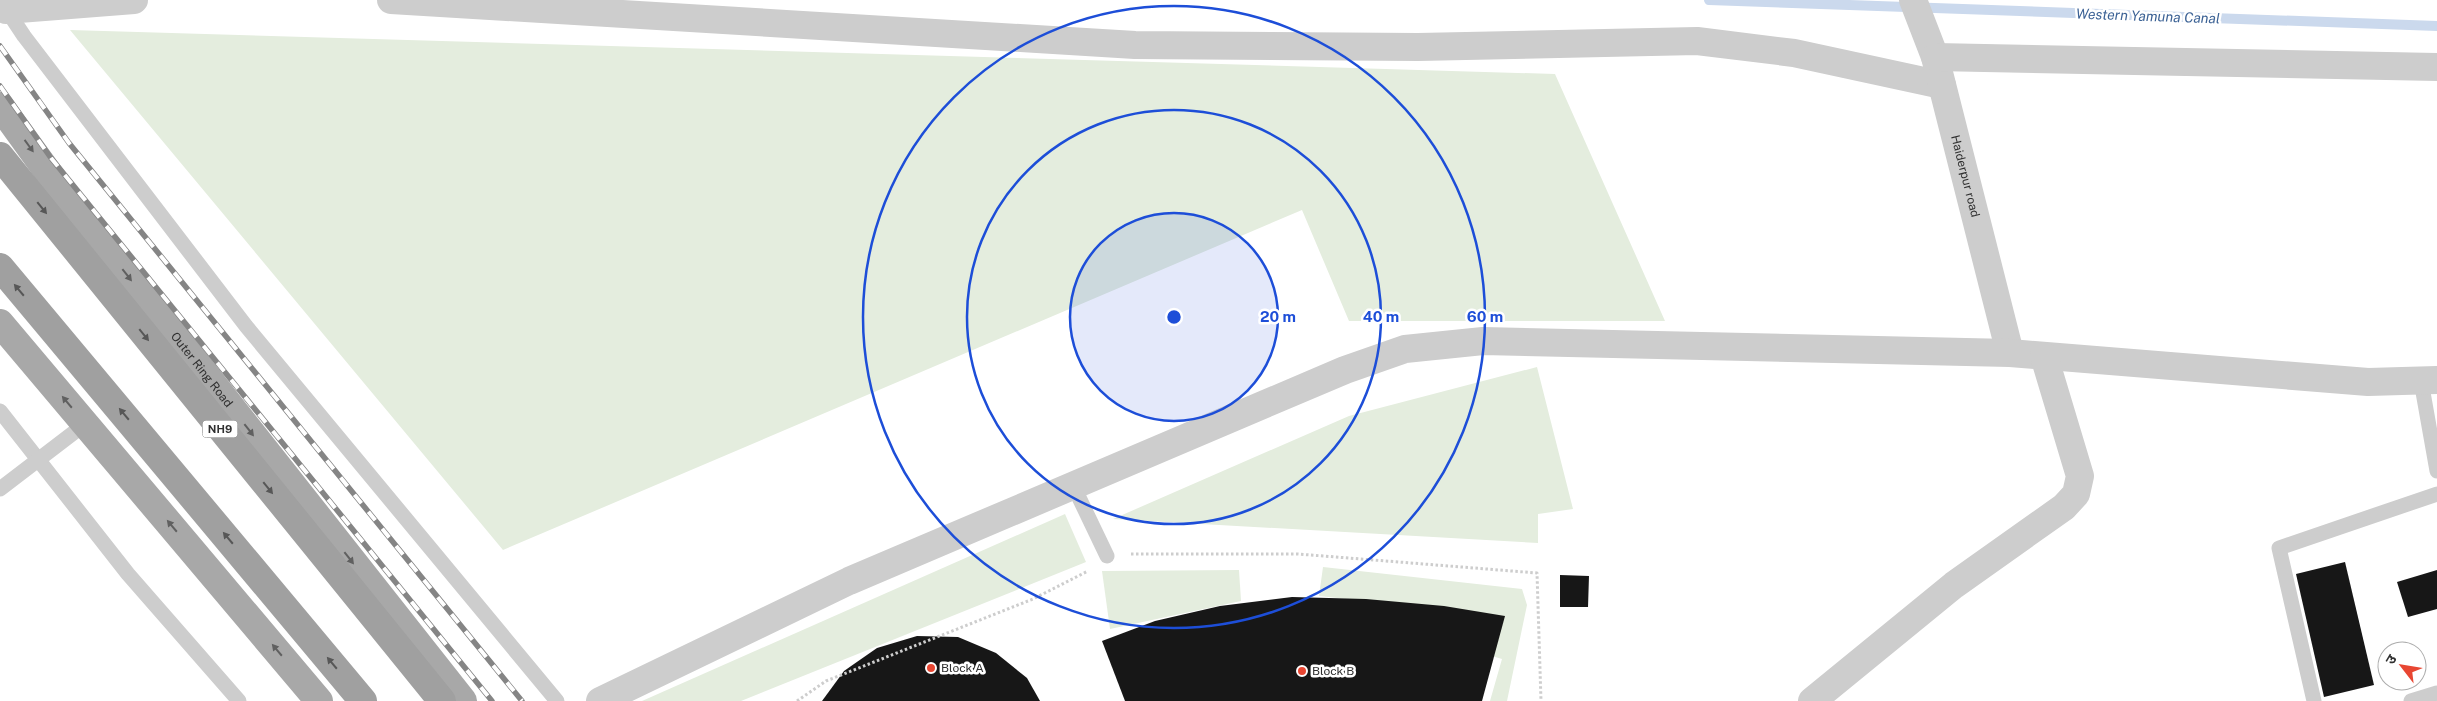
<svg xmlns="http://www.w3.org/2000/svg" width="2437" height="701" font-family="'Public Sans','Noto Sans Devanagari',sans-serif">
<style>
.green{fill:#e4edde}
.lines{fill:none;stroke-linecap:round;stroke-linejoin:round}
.stream{stroke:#cbd9ed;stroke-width:10}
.building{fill:#171717}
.path{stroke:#cdcdcd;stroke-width:3;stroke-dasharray:2.5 2.5;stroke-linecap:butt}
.service{stroke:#cdcdcd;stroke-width:15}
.minor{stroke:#cdcdcd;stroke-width:28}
.primary{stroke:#a8a8a8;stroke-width:28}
.trunk{stroke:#a0a0a0;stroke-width:28}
.rail-casing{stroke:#858585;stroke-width:5.5}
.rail{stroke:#fff;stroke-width:4;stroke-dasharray:11;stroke-linecap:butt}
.oneway{fill:#606060}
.oneway2{fill:#575757}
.ring{fill:none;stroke:#1d4ed8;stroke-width:2.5}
.poi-dot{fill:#e84632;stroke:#fff;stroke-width:2}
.labels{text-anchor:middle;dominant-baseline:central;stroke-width:5;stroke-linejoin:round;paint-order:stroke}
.shield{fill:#fff;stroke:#6e6e6e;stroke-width:1}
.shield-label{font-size:11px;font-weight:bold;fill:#303030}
.street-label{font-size:12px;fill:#303030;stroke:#fff}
.poi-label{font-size:12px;fill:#303030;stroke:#fff;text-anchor:start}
.water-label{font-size:14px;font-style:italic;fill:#3c6295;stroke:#fff}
.centre{fill:#1d4ed8;stroke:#fff;stroke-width:2.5}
.ring-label{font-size:15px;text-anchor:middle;font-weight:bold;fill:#1d4ed8;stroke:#fff;stroke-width:5;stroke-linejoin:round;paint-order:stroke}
</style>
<rect width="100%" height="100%" fill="#fff"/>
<g class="green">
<path d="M70 30 1555 74 1665 321H1349L1302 210 503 550Z"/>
<path d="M1537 367 1573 509 1538 514V543L1113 519 1349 416Z"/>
<path d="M1065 514 1086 562 741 701H642Z"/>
<path d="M1323 567 1522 589 1527 605 1507 701H1490L1502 659 1485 654 1492 615 1319 596Z"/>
<path d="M1239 570 1241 601 1110 629 1102 571Z"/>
</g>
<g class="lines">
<path class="stream" d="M1709 0 2437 26"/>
</g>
<g class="building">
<path d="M2345 562 2374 685 2324 697 2296 574Z"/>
<path d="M2437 570V609L2408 617 2397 582Z"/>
<path d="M1560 575 1589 576 1588 607H1560Z"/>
<path d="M1292 597 1366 599 1444 606 1505 616 1482 701H1125L1102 641 1155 621 1220 606Z"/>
<path d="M917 636 958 637 996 653 1027 678 1040 701H822L844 671 854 664 877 648Z"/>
</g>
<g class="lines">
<g class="path">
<path d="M1131 554H1298L1537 573 1541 701"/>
<path d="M797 701 826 681 1033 599 1088 571"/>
</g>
<g class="service">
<path d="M4 6 24 36 246 326 557 701"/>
<path d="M2421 381 2437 471"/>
<path d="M0 411 128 574 239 701"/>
<path d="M1073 485 1107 556"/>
<path d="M0 489 85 424"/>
<path d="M2314 701 2279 548 2437 494"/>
<path d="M2411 701 2437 693"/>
</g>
<g class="minor">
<path d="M391 0 1135 45 1418 47 1697 41 1794 53 1942 85"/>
<path id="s1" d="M1913 0 1935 57 2010 353"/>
<path d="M6 10 134 0"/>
<path d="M1935 57 2437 67"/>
<path d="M600 701 849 581 1345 370 1405 349 1483 341 2010 353 2368 382 2437 380"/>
<path d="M1812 701 1954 585 2064 507 2076 494 2080 476 2044 356"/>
</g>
<g class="primary">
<path id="s2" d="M0 106 71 204 463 701"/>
<path d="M0 323 319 701"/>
</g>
<g class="trunk">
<path d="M0 156 442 701"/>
<path d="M0 267 363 701"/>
</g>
<g class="rail-casing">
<g id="rail">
<path d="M0 46 69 143 522 701"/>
<path d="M0 86 51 158 492 701"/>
</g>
</g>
<use href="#rail" class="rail"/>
</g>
<defs><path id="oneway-solid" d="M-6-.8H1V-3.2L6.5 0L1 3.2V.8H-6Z" transform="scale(1.25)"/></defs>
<g class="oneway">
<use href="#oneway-solid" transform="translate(29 146) rotate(54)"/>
<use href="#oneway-solid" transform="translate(127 275) rotate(52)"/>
<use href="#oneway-solid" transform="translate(67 402) rotate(-130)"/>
<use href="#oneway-solid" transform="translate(249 430) rotate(52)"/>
<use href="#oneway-solid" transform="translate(172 526) rotate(-130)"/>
<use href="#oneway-solid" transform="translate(349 558) rotate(52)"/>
<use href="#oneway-solid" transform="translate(277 650) rotate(-130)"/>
</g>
<g class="oneway2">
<use href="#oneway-solid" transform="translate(42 208) rotate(51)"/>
<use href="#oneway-solid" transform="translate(19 290) rotate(-130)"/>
<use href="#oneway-solid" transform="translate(144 335) rotate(51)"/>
<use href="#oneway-solid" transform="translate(124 414) rotate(-130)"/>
<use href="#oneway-solid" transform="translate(268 488) rotate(51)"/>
<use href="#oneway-solid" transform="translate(228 538) rotate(-130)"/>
<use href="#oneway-solid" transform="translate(332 663) rotate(-130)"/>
</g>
<circle cx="1174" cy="317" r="104" fill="#1d4ed8" fill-opacity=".12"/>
<g class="ring">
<circle cx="1174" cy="317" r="104"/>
<circle cx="1174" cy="317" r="207"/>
<circle cx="1174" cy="317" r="311"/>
</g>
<g class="poi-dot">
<circle cx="931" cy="668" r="5"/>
<circle cx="1302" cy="671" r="5"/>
</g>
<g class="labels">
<rect class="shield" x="202.5" y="420.5" width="35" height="17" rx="4"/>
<g class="shield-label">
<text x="220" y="429">NH9</text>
</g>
<g class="street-label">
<text stroke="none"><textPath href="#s1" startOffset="184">Haiderpur road</textPath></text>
<text stroke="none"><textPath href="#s2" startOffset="332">Outer Ring Road</textPath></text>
</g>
<g class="poi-label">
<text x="941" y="668">Block A</text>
<text x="1312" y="671">Block B</text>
</g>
<g class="water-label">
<text transform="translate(2148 16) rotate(2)">Western Yamuna Canal</text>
</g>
</g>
<circle cx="1174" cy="317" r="8" class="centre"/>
<g class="ring-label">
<text x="1278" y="322">20 m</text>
<text x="1381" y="322">40 m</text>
<text x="1485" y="322">60 m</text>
</g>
<g transform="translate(2402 666) rotate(301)"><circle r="24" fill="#ffffff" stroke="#acacac"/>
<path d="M0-4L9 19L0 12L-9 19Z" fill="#e84632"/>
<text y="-8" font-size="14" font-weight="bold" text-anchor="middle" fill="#303030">उ</text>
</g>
</svg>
